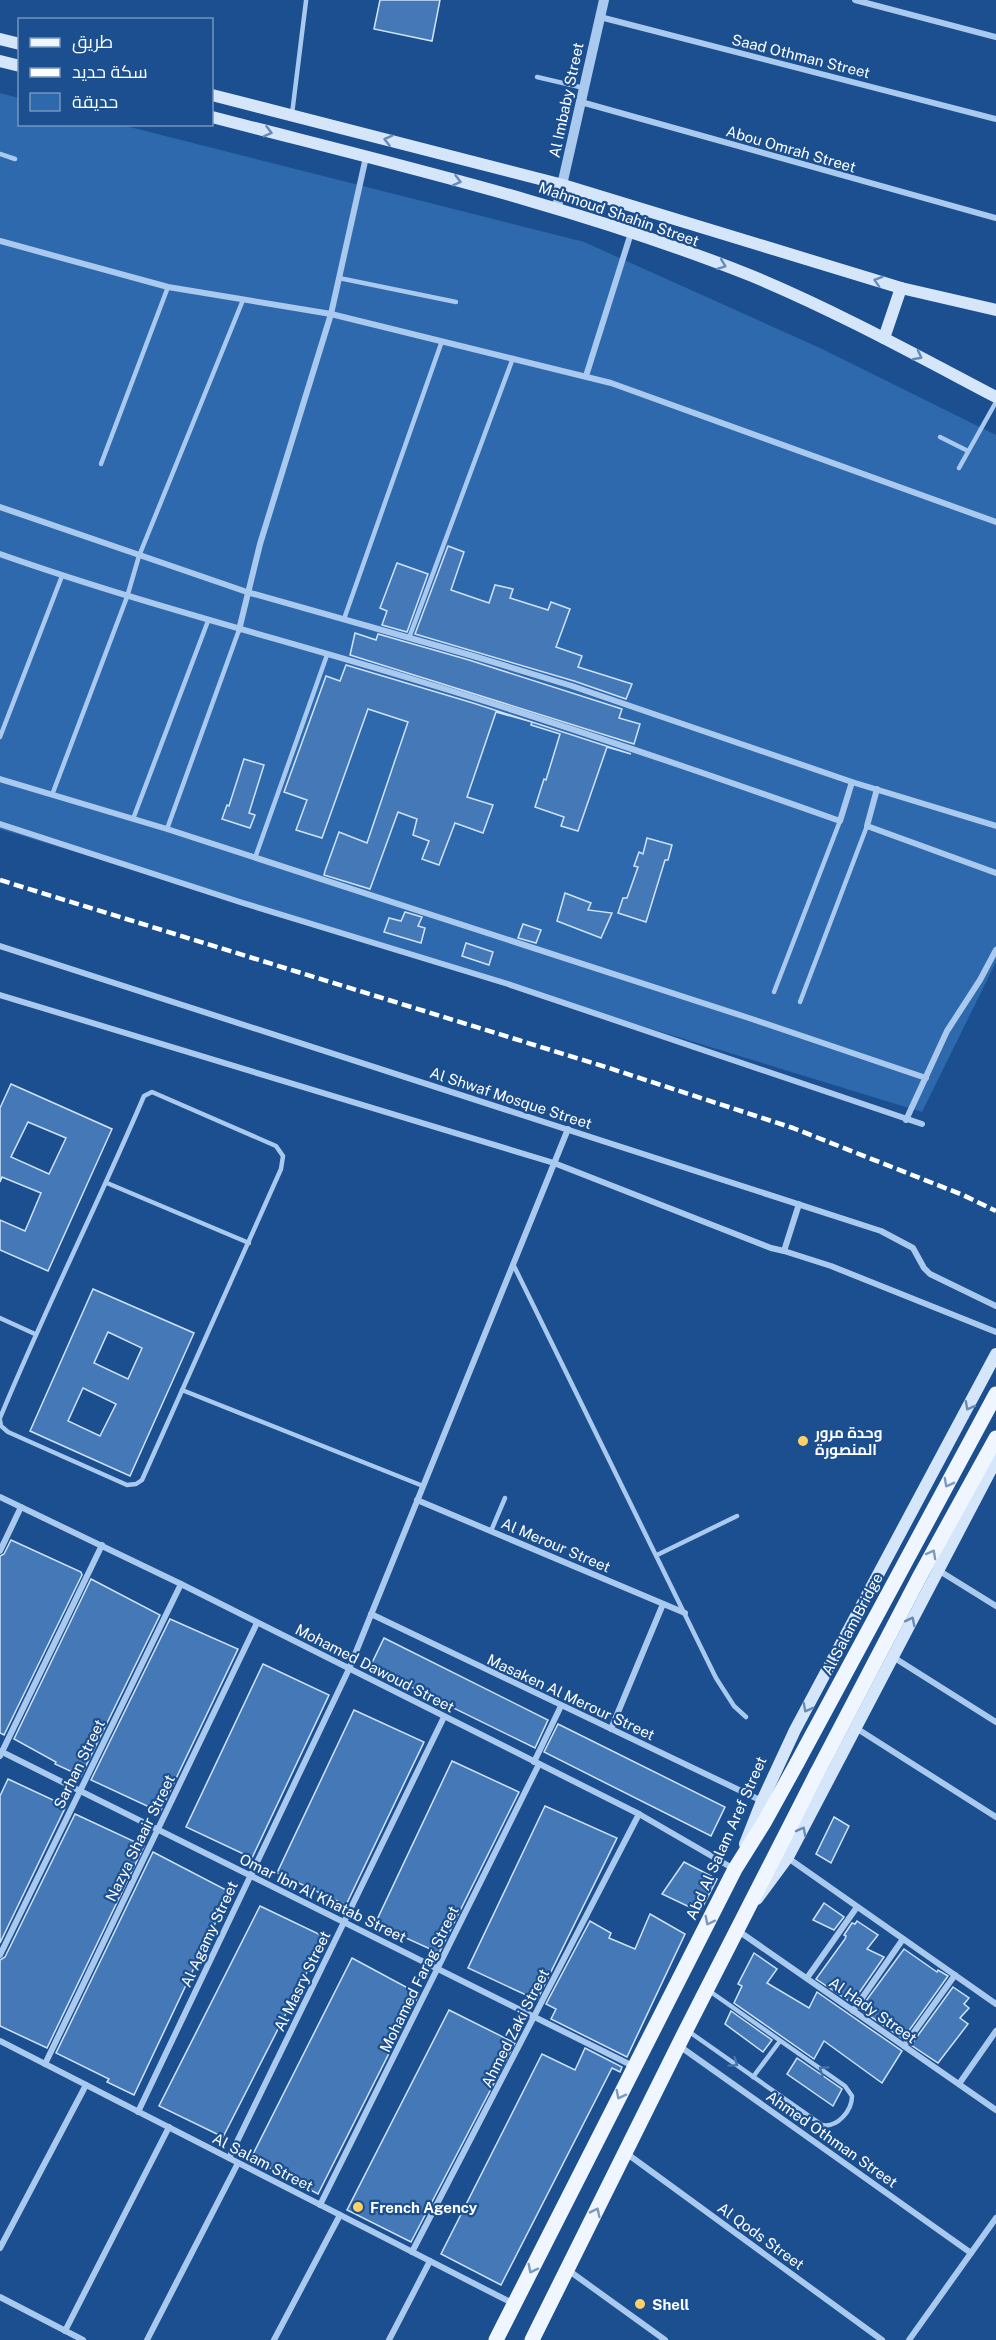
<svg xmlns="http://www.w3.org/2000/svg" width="996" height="2340" font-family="'Public Sans',Cairo,sans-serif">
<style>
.green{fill:#2e69ad}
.building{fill:#4478b7;stroke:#cfe3fa;stroke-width:1.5;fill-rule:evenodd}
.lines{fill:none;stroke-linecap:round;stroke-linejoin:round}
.service{stroke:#a9c9ee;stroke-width:4.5}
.minor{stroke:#a9c9ee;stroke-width:6}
.tertiary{stroke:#a9c9ee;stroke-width:10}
.secondary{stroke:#d6e6fa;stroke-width:12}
.primary{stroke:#f0f6ff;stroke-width:15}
.rail{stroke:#fff;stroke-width:4.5;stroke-dasharray:10 4.5;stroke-linecap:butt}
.primary-bridge{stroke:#f0f6ff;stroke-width:15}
.oneway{stroke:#668bba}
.oneway2{stroke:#7b9ac1}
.oneway3{stroke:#4674ac}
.poi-dot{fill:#ffd166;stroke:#1b4f8f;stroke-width:2}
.labels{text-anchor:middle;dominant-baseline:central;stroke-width:4.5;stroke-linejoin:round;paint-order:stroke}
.street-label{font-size:15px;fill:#fff;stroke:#1b4f8f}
.poi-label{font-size:15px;font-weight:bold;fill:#fff;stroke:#1b4f8f;text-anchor:start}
</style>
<rect width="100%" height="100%" fill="#1b4f8f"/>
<path class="green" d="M0 93 19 98 20 124 122 125 584 242 820 348 996 435V962L922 1112 0 829Z"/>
<g class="building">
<path d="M380 0H440L432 41 374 29Z"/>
<path d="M448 546 464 552 451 590 489 603 495 585 513 589 510 598 548 610 551 602 570 609 556 647 582 656 578 667 632 684 626 699 574 681 415 634Z"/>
<path d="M397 563 428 574 407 632 382 625 387 611 380 608Z"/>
<path d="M355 633 376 640 378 634 469 660 622 709 619 718 640 724 634 744 350 655Z"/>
<path d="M346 665 473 703 631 754 607 747 578 831 561 826 564 817 535 807 544 779 546 780 560 734 531 725 532 722 496 712 467 797 493 805 483 833 455 823 439 865 422 859 429 841 413 835 417 819 398 812 370 889 324 875 325 871 339 832 367 843 408 722 368 709 322 838 296 830 307 800 284 792 326 676 340 681Z"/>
<path d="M244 759 264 765 249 813 255 815 250 828 222 819 227 805 229 806Z"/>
<path d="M647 838 672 845 668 860H665L646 922 618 913 623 898H627L638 867 634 866 639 852 643 854Z"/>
<path d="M565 893 591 903 588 910 612 913 601 938 557 921Z"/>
<path d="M405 912 422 917 418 926 425 928 421 943 384 932 389 918 401 921Z"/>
<path d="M523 924 541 930 536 943 518 938Z"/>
<path d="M466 943 493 952 489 965 462 956Z"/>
<path d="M11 1084 112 1129 48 1271 0 1250V1220L25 1231 41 1193 2 1177 0 1182V1108ZM28 1122 66 1138 49 1174 11 1157Z"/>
<path d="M93 1289 194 1333 130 1476 30 1431ZM108 1332 142 1348 128 1379 94 1363ZM83 1388 116 1404 100 1436 68 1421Z"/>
<path d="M11 1540 81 1572 82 1575 4 1735 0 1733V1556L4 1554Z"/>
<path d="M91 1579 160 1615 81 1776 55 1764 56 1762 14 1739Z"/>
<path d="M170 1619 238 1649 160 1812 91 1780Z"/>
<path d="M384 1638 548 1720 535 1748 370 1667Z"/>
<path d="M263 1664 329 1695 252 1858 186 1827Z"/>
<path d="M354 1710 424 1742 346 1905 277 1873Z"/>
<path d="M558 1724 725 1807 711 1836 544 1752Z"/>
<path d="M452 1761 519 1792 439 1953 375 1924Z"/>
<path d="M8 1779 66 1806 0 1943V1796Z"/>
<path d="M545 1806 617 1838 537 2000 468 1968Z"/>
<path d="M75 1814 144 1846 47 2048 0 2026V1960L5 1957Z"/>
<path d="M834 1817 849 1826 831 1863 816 1854Z"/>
<path d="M153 1852 230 1892 134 2095 107 2082 109 2079 56 2053Z"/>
<path d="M684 1862 717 1879 700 1912 662 1894Z"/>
<path d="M824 1903 844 1917 834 1930 813 1920Z"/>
<path d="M260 1906 325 1937 223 2137 159 2106Z"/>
<path d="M650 1914 685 1934 627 2057 551 2019 556 2009 546 2004 590 1921 611 1933 609 1938 635 1949Z"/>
<path d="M857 1921 878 1935 867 1949 884 1957 852 2003 816 1979 845 1939 846 1936 844 1935 852 1923 855 1924Z"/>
<path d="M904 1949 937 1972 938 1970 948 1976 903 2039 860 2009Z"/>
<path d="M754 1953 777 1969 767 1983 809 2008 817 1992 902 2051 882 2083 824 2041 814 2059 734 2003 742 1986 738 1984Z"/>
<path d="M352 1958 419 1994 318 2194 251 2158Z"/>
<path d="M953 1987 969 1998 964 2004 969 2008 960 2018 968 2024 938 2063 911 2045Z"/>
<path d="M449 2010 515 2043 411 2242 347 2210Z"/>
<path d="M731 2011 772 2040 763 2052 725 2024Z"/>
<path d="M585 2048 622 2067 620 2072 612 2068 501 2285 441 2254 542 2054 575 2070Z"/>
<path d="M797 2058 842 2089 833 2106 787 2074Z"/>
</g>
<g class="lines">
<g class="service">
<path d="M537 77 584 88"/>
<path d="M292 114 306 1"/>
<path d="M0 154 15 159"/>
<path d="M339 278 456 302"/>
<path d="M940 437 968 451"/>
<path d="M101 464 168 287"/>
<path d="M959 468 996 402"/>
<path d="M344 619 442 341"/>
<path d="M409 638 513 358"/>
<path d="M0 737 62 576"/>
<path d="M52 795 127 597 139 556 243 300"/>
<path d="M133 819 208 621"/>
<path d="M167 829 239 630"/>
<path d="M255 858 327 655"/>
<path d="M774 992 840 821"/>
<path d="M800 1002 867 826"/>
<path d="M107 1183 249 1243"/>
<path d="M513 1264 716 1678 734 1706 746 1717"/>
<path d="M0 1318 35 1334"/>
<path d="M182 1390 423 1486"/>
<path d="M0 1418C45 1309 98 1204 144 1096L152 1092 276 1146 283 1156 281 1169 142 1480 136 1484 127 1485 8 1432 1 1426 0 1420"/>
<path d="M491 1531 505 1498"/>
<path d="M657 1555 737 1516"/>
<path d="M688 2031 822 2125C837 2128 852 2111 852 2096L845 2086 708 1990"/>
<path d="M753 2077 780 2041"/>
</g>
<g class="minor">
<path d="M855 0 996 37"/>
<path d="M600 17 996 119"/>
<path d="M581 102 996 218"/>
<path d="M0 241 168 287 331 314 611 383 996 522"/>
<path d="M586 376 631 233"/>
<path d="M0 507 247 592 470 655 572 686 852 782 996 826"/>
<path d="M0 554C139 603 281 639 422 682 563 724 702 772 840 821L852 782"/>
<path d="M239 630 260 544 331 314 366 157"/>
<path d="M0 779 167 829 749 1018 926 1078"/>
<path d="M877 789 867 826 996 873"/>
<path d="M0 824 243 903 508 984 922 1124"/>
<path d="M0 946 881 1231 913 1248 924 1268 930 1274 996 1306"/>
<path d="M0 995 554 1163 771 1248 784 1251 799 1204"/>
<path d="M906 1120 947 1031 980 980 996 950"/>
<path d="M784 1251 831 1266 996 1332"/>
<path d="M0 1497 181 1584 639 1814 734 1869"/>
<path d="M417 1500 685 1613"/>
<path d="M0 1551 21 1507"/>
<path d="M938 1570 996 1606"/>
<path d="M371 1614 762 1801"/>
<path d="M893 1657 996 1722"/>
<path d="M856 1728 996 1817"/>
<path d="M611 1729 663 1604"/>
<path d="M0 1751 633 2066"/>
<path d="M0 1756 102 1545"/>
<path d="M534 1762 561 1706"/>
<path d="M788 1858 996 2004"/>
<path d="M737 1930 996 2110"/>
<path d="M0 1955 181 1584"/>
<path d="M807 1978 857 1907"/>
<path d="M853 2011 903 1939"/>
<path d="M0 2041 514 2304"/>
<path d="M678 2045 971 2253"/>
<path d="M904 2046 955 1975"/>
<path d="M45 2064 257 1623"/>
<path d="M959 2084 996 2031"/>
<path d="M138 2112 349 1669 568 1129"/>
<path d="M626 2153 882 2340"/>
<path d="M229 2158 444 1717"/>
<path d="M320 2205 539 1764"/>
<path d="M0 2248 86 2085"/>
<path d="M412 2252 639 1814"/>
<path d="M568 2270 665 2340"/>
<path d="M0 2297 83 2340"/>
<path d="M65 2331 169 2127"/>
<path d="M147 2340 238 2163"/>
<path d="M274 2340 340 2215"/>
<path d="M389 2340 430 2261"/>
<path d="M909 2340 996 2218"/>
</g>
<path class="tertiary" d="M557 207 604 0"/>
<g class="secondary">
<path d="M0 39 20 44"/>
<path d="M0 61 20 66"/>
<path d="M212 95 563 185 901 288 996 310"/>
<path d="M212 117C393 164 577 206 752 276 836 311 916 355 996 397"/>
<path d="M884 338 901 288"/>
<path d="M745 1844 762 1801 795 1730 996 1354"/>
<path d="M757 1899 788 1857 996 1460"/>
</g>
<g class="primary">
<path d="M496 2340 735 1869 765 1821 797 1763"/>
<path d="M532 2340 686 2030 817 1773"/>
</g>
<path class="rail" d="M0 880 609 1068 793 1128 963 1195 996 1211"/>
<g class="primary-bridge">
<path d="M797 1763 996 1394"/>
<path d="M817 1773 921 1574 996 1438"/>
</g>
</g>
<defs><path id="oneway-chevron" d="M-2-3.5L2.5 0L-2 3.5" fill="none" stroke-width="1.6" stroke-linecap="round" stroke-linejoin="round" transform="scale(1.5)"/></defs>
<g class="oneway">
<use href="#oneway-chevron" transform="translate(268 132) rotate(15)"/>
<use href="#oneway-chevron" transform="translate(388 140) rotate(-166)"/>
<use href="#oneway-chevron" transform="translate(457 181) rotate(15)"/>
<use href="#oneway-chevron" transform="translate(722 265) rotate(21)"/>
<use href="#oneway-chevron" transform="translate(878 281) rotate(-163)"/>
<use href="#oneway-chevron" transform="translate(918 356) rotate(28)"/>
<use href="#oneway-chevron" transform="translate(969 1406) rotate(118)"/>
<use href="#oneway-chevron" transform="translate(911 1621) rotate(-63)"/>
<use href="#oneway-chevron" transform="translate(807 1708) rotate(118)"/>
<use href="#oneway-chevron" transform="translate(802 1831) rotate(-62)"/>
</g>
<g class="oneway2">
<use href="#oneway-chevron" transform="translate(948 1483) rotate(118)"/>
<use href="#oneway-chevron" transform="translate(932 1554) rotate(-61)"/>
<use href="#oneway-chevron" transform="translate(709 1921) rotate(117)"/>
<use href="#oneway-chevron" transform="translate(620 2095) rotate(117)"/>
<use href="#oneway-chevron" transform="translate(596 2212) rotate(-64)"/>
<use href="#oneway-chevron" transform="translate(532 2269) rotate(117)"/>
</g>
<g class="oneway3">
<use href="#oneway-chevron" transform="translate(734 2063) rotate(35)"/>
<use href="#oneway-chevron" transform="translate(823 2070) rotate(-145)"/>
</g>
<g class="poi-dot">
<circle cx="803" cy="1441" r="6"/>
<circle cx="358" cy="2207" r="6"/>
<circle cx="640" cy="2304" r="6"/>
</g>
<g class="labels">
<g class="street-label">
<text transform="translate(801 56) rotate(14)">Saad Othman Street</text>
<text transform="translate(566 100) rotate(-78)">Al Imbaby Street</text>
<text transform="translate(791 149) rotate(16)">Abou Omrah Street</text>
<text transform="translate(619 214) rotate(19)">Mahmoud Shahin Street</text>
<text transform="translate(511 1098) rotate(18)">Al Shwaf Mosque Street</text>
<text transform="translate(556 1545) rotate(23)">Al Merour Street</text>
<text transform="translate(852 1624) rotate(-62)">Al Salam Bridge</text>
<text transform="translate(375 1668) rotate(27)">Mohamed Dawoud Street</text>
<text transform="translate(571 1697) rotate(25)">Masaken Al Merour Street</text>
<text transform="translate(79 1764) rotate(-64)">Sarhan Street</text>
<text transform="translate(140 1838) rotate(-64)">Nazya Shaair Street</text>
<text transform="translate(726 1838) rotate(-66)">Abd Al Salam Aref Street</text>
<text transform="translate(323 1898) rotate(26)">Omar Ibn Al Khatab Street</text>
<text transform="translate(209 1934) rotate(-65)">Al Agamy Street</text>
<text transform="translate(419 1979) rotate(-64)">Mohamed Farag Street</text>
<text transform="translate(302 1981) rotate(-64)">Al Masry Street</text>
<text transform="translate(873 2010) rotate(35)">Al Hady Street</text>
<text transform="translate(515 2028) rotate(-63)">Ahmed Zaki Street</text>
<text transform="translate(832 2139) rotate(35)">Ahmed Othman Street</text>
<text transform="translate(263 2162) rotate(27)">Al Salam Street</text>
<text transform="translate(761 2236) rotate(36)">Al Qods Street</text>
</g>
<g class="poi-label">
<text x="815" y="1432">وحدة مرور<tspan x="815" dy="17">المنصورة</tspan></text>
<text x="370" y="2207">French Agency</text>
<text x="652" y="2304">Shell</text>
</g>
</g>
<rect x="18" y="18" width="195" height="108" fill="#1b4f8f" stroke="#7695bc" stroke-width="1.5"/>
<rect x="30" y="38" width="30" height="9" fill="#f0f6ff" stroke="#7695bc" stroke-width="1.5"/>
<text x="72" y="48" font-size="18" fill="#ffffff">طريق</text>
<rect x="30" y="68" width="30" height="9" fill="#ffffff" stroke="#7695bc" stroke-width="1.5"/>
<text x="72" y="78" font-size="18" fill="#ffffff">سكة حديد</text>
<rect x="30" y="93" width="30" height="18" fill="#2e69ad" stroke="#7695bc" stroke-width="1.5"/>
<text x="72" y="108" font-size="18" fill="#ffffff">حديقة</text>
</svg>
